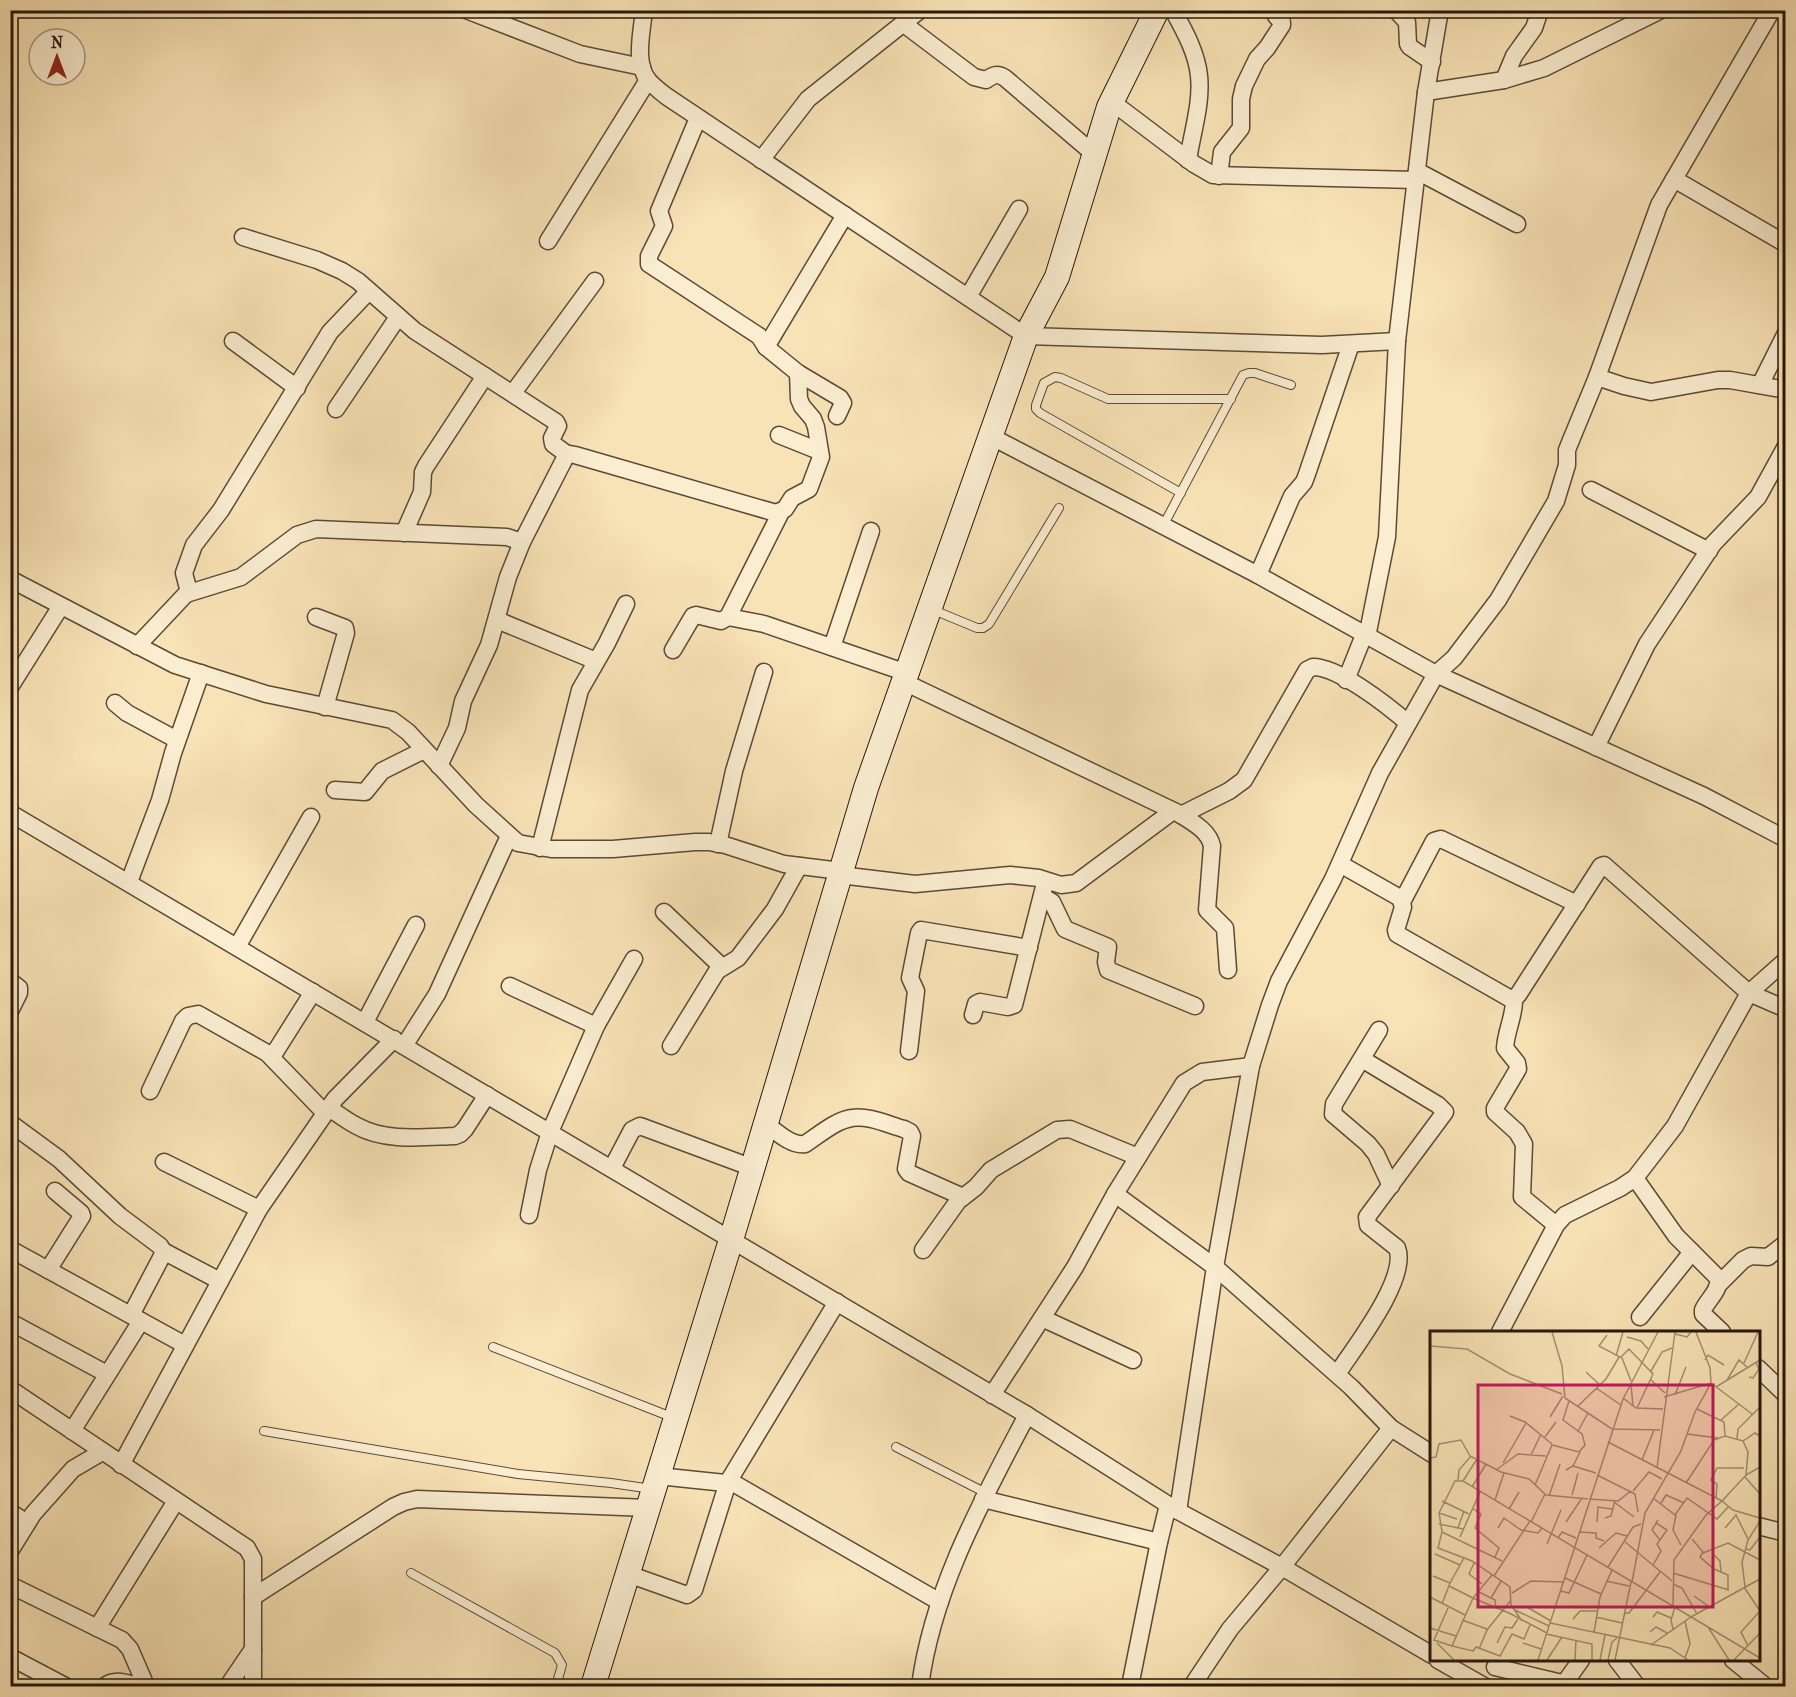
<svg xmlns="http://www.w3.org/2000/svg" width="1796" height="1697" font-family="'IM FELL French Canon',serif">
<style>
.lines{fill:none;stroke-linecap:round;stroke-linejoin:round}
.lane-casing{stroke:#5b4a36;stroke-width:10}
.street-casing{stroke:#5b4a36;stroke-width:19}
.secondary-casing{stroke:#27170b;stroke-width:26}
.lane{stroke:#faedd0;stroke-width:8}
.street{stroke:#faedd0;stroke-width:16}
.secondary{stroke:#faedd0;stroke-width:24}
.inset-road{fill:none;stroke:#a49172;stroke-width:1.5}
.view{fill:#c2185b;fill-opacity:0.15;stroke:#c2185b;stroke-width:3}
.inset-edge{fill:none;stroke:#27170b;stroke-width:3}
</style>
<rect width="100%" height="100%" fill="#f8e3b6"/>
<filter id="stains"><feTurbulence type="fractalNoise" baseFrequency=".00333" numOctaves="4"/><feColorMatrix values="0 0 0 0 .2 0 0 0 0 .09 0 0 0 0 .02 0 0 0 .5 -.17"/></filter>
<radialGradient id="worn" r=".72"><stop offset=".6" stop-color="#630" stop-opacity="0"/><stop offset="1" stop-color="#630" stop-opacity=".3"/></radialGradient>
<g class="lines">
<g class="lane-casing">
<g id="lane">
<path d="M1181 493 1040 413 1036 409V405L1044 383 1055 377 1061 378 1108 399H1231"/>
<path d="M1163 526 1243 375 1249 373H1255L1291 385"/>
<path d="M931 609 977 628H983L989 624 1059 508"/>
<path d="M493 1347 674 1418"/>
<path d="M264 1431 518 1474 611 1483 652 1489"/>
<path d="M896 1447 986 1493"/>
<path d="M411 1573 555 1653 562 1665 556 1686"/>
</g>
</g>
<g class="street-casing">
<g id="street">
<path d="M466 10 580 54 642 67"/>
<path d="M644 10C642 32 634 62 648 80 653 86 660 91 666 96L1026 336 1322 345 1397 341"/>
<path d="M1173 10C1184 30 1197 53 1199 76 1202 103 1192 133 1188 160"/>
<path d="M1396 10 1407 22 1408 44 1410 47 1432 62"/>
<path d="M904 24 974 77 986 80C993 75 997 73 1005 78L1094 154"/>
<path d="M1504 80 1514 56 1534 28 1540 10"/>
<path d="M1426 92 1504 80 1544 68 1661 10"/>
<path d="M1112 102 1194 164 1213 175 1416 180"/>
<path d="M761 160 808 99 920 10"/>
<path d="M1417 171 1517 224"/>
<path d="M1219 176 1222 152 1241 128V99L1244 86 1257 59 1267 48 1282 25V22L1276 16 1277 10"/>
<path d="M1674 179 1786 244"/>
<path d="M243 237 317 260 342 271 358 281 415 331 556 422 558 426 552 438 553 444 568 455"/>
<path d="M548 241 648 80"/>
<path d="M968 297 1019 209"/>
<path d="M233 341 297 388"/>
<path d="M766 347 845 215"/>
<path d="M798 373 840 398 843 403 837 416"/>
<path d="M1597 377 1624 386 1651 392 1718 380H1730L1786 390"/>
<path d="M1760 385 1786 333"/>
<path d="M513 393 595 281"/>
<path d="M336 409 398 317"/>
<path d="M779 435 819 451"/>
<path d="M990 436 1258 575 1436 674 1704 796 1786 839"/>
<path d="M1591 490 1709 551"/>
<path d="M404 533 422 492 423 472 426 466 485 376"/>
<path d="M1258 575 1292 496 1304 482 1307 474 1351 344"/>
<path d="M10 579 175 665 266 694 392 720 408 732 476 805 518 843 551 849H613L695 842H709L725 845 784 864 841 871"/>
<path d="M189 592 184 573 194 545 221 510 330 332 369 291"/>
<path d="M316 617 345 628 346 633 325 707"/>
<path d="M728 617 764 624 907 673"/>
<path d="M497 620 596 661"/>
<path d="M1367 637 1387 537 1397 341 1426 92 1440 10"/>
<path d="M137 646 186 594 241 577 297 535 316 529 507 537 522 542"/>
<path d="M832 647 871 531"/>
<path d="M673 650 693 616 696 615 721 621 728 617 781 512"/>
<path d="M1346 680 1364 635"/>
<path d="M904 682 1178 813C1190 821 1209 830 1212 846L1207 910 1225 928 1228 970"/>
<path d="M10 687 61 606"/>
<path d="M115 703 127 713 177 740"/>
<path d="M1596 747 1647 644 1713 544 1758 497 1786 446"/>
<path d="M439 766 457 728 463 701 489 645 508 577 522 542 566 456 570 454 575 455 776 513 785 509 792 498 809 489 821 457 816 427 813 419 802 406 799 399 798 373 766 347 759 336 649 264V256L664 226 659 211 698 118"/>
<path d="M335 790 365 792 382 771 424 750"/>
<path d="M10 813 1027 1415 1178 1511 1282 1567 1432 1655"/>
<path d="M1181 815 1229 791 1244 780 1307 670 1313 667C1339 667 1388 706 1408 723"/>
<path d="M718 844 734 771 764 672"/>
<path d="M540 848 580 690 607 643 626 604"/>
<path d="M1340 864 1400 898 1403 907 1396 930 1397 934 1509 998H1514L1518 995 1601 866 1604 865 1749 993 1786 1009"/>
<path d="M840 875 915 884 1010 875 1039 878 1061 885 1076 883 1173 811"/>
<path d="M129 882 160 800 173 753 201 673"/>
<path d="M1042 896 1052 902 1065 929 1108 947 1106 962 1108 970 1195 1006"/>
<path d="M1402 902 1434 841 1441 839 1577 904"/>
<path d="M664 912 721 966"/>
<path d="M237 947 311 817"/>
<path d="M10 981 19 988V993L10 1011"/>
<path d="M510 986 596 1026"/>
<path d="M1514 998C1515 1015 1506 1030 1505 1048L1517 1063 1518 1069 1495 1108V1112L1517 1132 1524 1144 1522 1197 1556 1225"/>
<path d="M973 1015 976 1004 980 1002 1008 1007 1014 1005 1044 887"/>
<path d="M365 1022 416 925"/>
<path d="M1379 1030 1334 1104 1333 1114 1368 1144 1376 1154 1391 1186"/>
<path d="M404 1046 437 994 509 836"/>
<path d="M671 1046 717 971 738 958 775 909 799 866"/>
<path d="M909 1051 916 991 910 978 919 933 921 930 1029 948"/>
<path d="M272 1057 313 992"/>
<path d="M150 1091 183 1021 188 1016 198 1014 267 1053 325 1113"/>
<path d="M329 1108C338 1114 347 1121 357 1126 385 1142 424 1137 455 1136L460 1134 465 1129 487 1095"/>
<path d="M10 1123 59 1159 120 1216 160 1246 163 1251 162 1256 131 1315"/>
<path d="M766 1124C777 1132 791 1146 805 1144 819 1135 836 1120 852 1118 868 1115 889 1125 904 1129L910 1132 912 1136 906 1169 909 1173 963 1197"/>
<path d="M164 1162 259 1209"/>
<path d="M612 1168 632 1130 640 1126 753 1168"/>
<path d="M1635 1178 1676 1236 1718 1278C1721 1290 1707 1300 1703 1310V1314L1722 1332"/>
<path d="M1115 1194 1215 1267 1351 1387 1391 1428 1432 1454"/>
<path d="M529 1215 538 1170 550 1132 596 1026 634 959"/>
<path d="M10 1249 185 1345"/>
<path d="M923 1250 958 1201 976 1187 991 1170 1057 1130 1070 1129 1138 1157"/>
<path d="M163 1251 220 1281"/>
<path d="M48 1270 82 1216 81 1213 55 1191"/>
<path d="M1720 1283 1743 1260 1751 1256 1768 1257 1786 1243"/>
<path d="M1640 1317 1692 1252"/>
<path d="M1042 1318 1133 1360"/>
<path d="M14 1324 107 1374"/>
<path d="M1500 1332 1556 1225 1565 1215 1620 1188 1635 1178 1675 1126 1749 993 1786 960"/>
<path d="M1758 1368 1786 1395"/>
<path d="M1337 1374C1354 1348 1409 1278 1397 1248L1368 1225 1367 1217 1445 1112 1438 1105 1362 1059"/>
<path d="M10 1389 247 1548 253 1559V1686"/>
<path d="M992 1395 1075 1267 1115 1194 1184 1083 1202 1072 1251 1066"/>
<path d="M72 1431 141 1321"/>
<path d="M121 1465 259 1209 335 1099 394 1039"/>
<path d="M658 1476 735 1484 940 1602"/>
<path d="M983 1499 1159 1542"/>
<path d="M1178 1511 1215 1267 1251 1066 1270 1005 1279 981 1333 879 1380 773 1436 674 1454 658 1498 600 1556 501 1567 465V450L1571 440 1597 377 1659 205 1772 10"/>
<path d="M10 1512 27 1523"/>
<path d="M1758 1526 1786 1533"/>
<path d="M10 1551 33 1514 73 1469 102 1452"/>
<path d="M628 1574 687 1595 694 1590 728 1482 837 1302"/>
<path d="M10 1585 122 1640 130 1649 146 1686"/>
<path d="M253 1597 393 1507 404 1502 417 1499 648 1508"/>
<path d="M97 1628 176 1501"/>
<path d="M10 1657 65 1686"/>
<path d="M1438 1660 1484 1686"/>
<path d="M1617 1660 1637 1686"/>
<path d="M1733 1660 1765 1686"/>
<path d="M1495 1667 1562 1683 1566 1681 1581 1660"/>
<path d="M105 1686C115 1678 126 1683 138 1686"/>
<path d="M228 1686 253 1649"/>
<path d="M920 1686C933 1588 982 1501 1027 1415"/>
<path d="M1130 1686 1159 1542 1168 1505"/>
<path d="M1192 1686 1230 1629 1282 1567 1391 1428"/>
</g>
</g>
<g class="secondary-casing">
<path id="secondary" d="M593 1686 731 1240 866 788 1026 336 1057 277 1109 107 1157 10"/>
</g>
<use href="#lane" class="lane"/>
<use href="#street" class="street"/>
<use href="#secondary" class="secondary"/>
</g>
<g transform="translate(1430 1331)">
<rect width="330" height="330" fill="#f8e3b6"/>
<path class="inset-road" d="M122 1 132 35 135 67 182 98 230 99M228 1 193 68 120 292 240 317 258 329M245 3 257 6 261 1M177 4 169 15 192 27 201 50M197 6 211 10 218 18M0 15 37 18 80 43 132 63M186 25 193 1M191 26 199 18 223 43 207 77M275 29 278 24 294 34M314 32 328 1M221 40 232 21 242 17M156 41 170 54M319 46 323 47 329 38 326 32M220 48 235 62M297 49 309 29 318 37M201 54 203 75M286 56 330 29M166 57 191 74M245 64 256 36M234 66 281 52 322 83M193 67 206 77 233 78M148 75 176 48 189 26M267 78 294 91 295 105M80 85 95 91 122 113M120 86 133 65M291 89 309 73M148 100 158 82M257 103 288 107M115 106 126 91M307 108 308 98 330 76M313 110 318 121 316 144M178 111 292 170 316 144 330 136M101 124 111 103M0 127 6 126 9 113 31 109 40 125 71 141 99 148 116 164 158 168M212 129 224 99M73 132 96 92M143 135 166 142M227 137 245 1M66 139 88 123 116 125M136 139 143 135 150 121M167 144 205 163 208 181M315 146 330 163M28 149 29 139 41 125M33 150 47 128M256 152 284 109 295 105 313 110 325 102 330 105M105 154 122 114 149 121 155 114 152 103 133 89 139 70M42 156 56 133M203 160 219 141 232 148M142 164 148 142M119 165 130 133M223 167 245 184 257 167 287 188 299 175M286 167 287 153 281 149 287 137H314M159 168 188 170 201 160M65 169 74 142M12 170 39 183M184 171 204 186M231 172 236 164 254 172M42 177 51 183 45 197 69 217 65 226M79 178 89 161M9 182 27 188M246 184 243 199 251 214M175 187 181 185 185 169M228 189 222 199 230 209M101 191 115 163M136 191 152 167M167 191 168 176 182 178M9 193 33 198M28 197 34 180M68 197 74 187 91 199M295 197 306 184 318 208M91 199 108 202 112 197M12 201 72 230M149 201 166 202V207L174 210M30 206 50 161M128 207 132 201 146 207M262 208 273 221 270 226 284 238 298 244V259M194 210 242 250M117 213 131 179M169 217 186 202 197 205M316 218 320 219 330 206M273 222 298 212 330 229M5 223 30 234 34 227M284 224 290 230 291 241M44 232 39 243 52 253M223 234 231 220 227 213 237 199 226 192M178 236 203 196 211 193M243 242 299 259M3 245 20 252 12 273M64 245 100 190M135 247 171 263M176 250 199 255M202 251 215 182 251 120 265 81 281 52 280 37 266 1M20 252 30 234M243 253 252 257 267 283M19 255 43 267 62 244M314 256 330 280M315 256 312 231 318 209 330 190M47 260 65 269 66 278M131 260 139 262 157 224M82 262 101 250 133 251M264 265 281 277M0 266 35 284M61 267 71 250M95 275 121 290M243 275 244 229 276 184 292 170 303 179 330 187M18 277 4 309 22 315M85 279 119 295M194 282H199L230 241M166 286 192 292M223 286 227 281 241 287M143 288 150 280H167M32 289 57 298M92 290 81 274 80 256 42 230 8 217 12 201 9 182 25 150H33L330 327M255 290 260 313 255 327M100 294 94 308 82 303 70 325 46 316 43 320 22 315 43 267 79 282 117 302M278 296 299 329M0 297 26 305M243 298 241 289 245 276M164 301 170 266 182 239M220 301 226 296 237 302M116 303 162 313V329M7 312 24 329M67 312 75 296 82 297 88 288M93 312 111 318M221 314 261 286 330 248M318 315 311 301 330 280M49 318 57 299 81 269M108 329 120 292M117 329 132 306M145 329 146 309M170 329 175 304M178 329 182 311 187 307M185 329 201 251M304 329 330 302"/>
<path class="view" d="M48 54H283V276H48Z"/>
<rect width="330" height="330" class="inset-edge"/>
</g>
<rect width="1796" height="1697" fill="none" stroke="#f8e3b6" stroke-width="36"/>
<rect x="12" y="12" width="1772" height="1673" fill="none" stroke="#27170b" stroke-width="3"/>
<rect x="18" y="18" width="1760" height="1661" fill="none" stroke="#27170b" stroke-width="1.5"/>
<g transform="translate(57 57)"><circle r="28" fill="#faedd0" stroke="#a69781" stroke-width="1.5"/>
<path d="M0-4.5L10 22L0 15L-10 22Z" fill="#8f2418"/>
<text y="-9" font-size="16" font-weight="bold" text-anchor="middle" fill="#27170b">N</text>
</g>
<rect width="100%" height="100%" filter="url(#stains)"/>
<rect width="100%" height="100%" fill="url(#worn)"/>
</svg>
